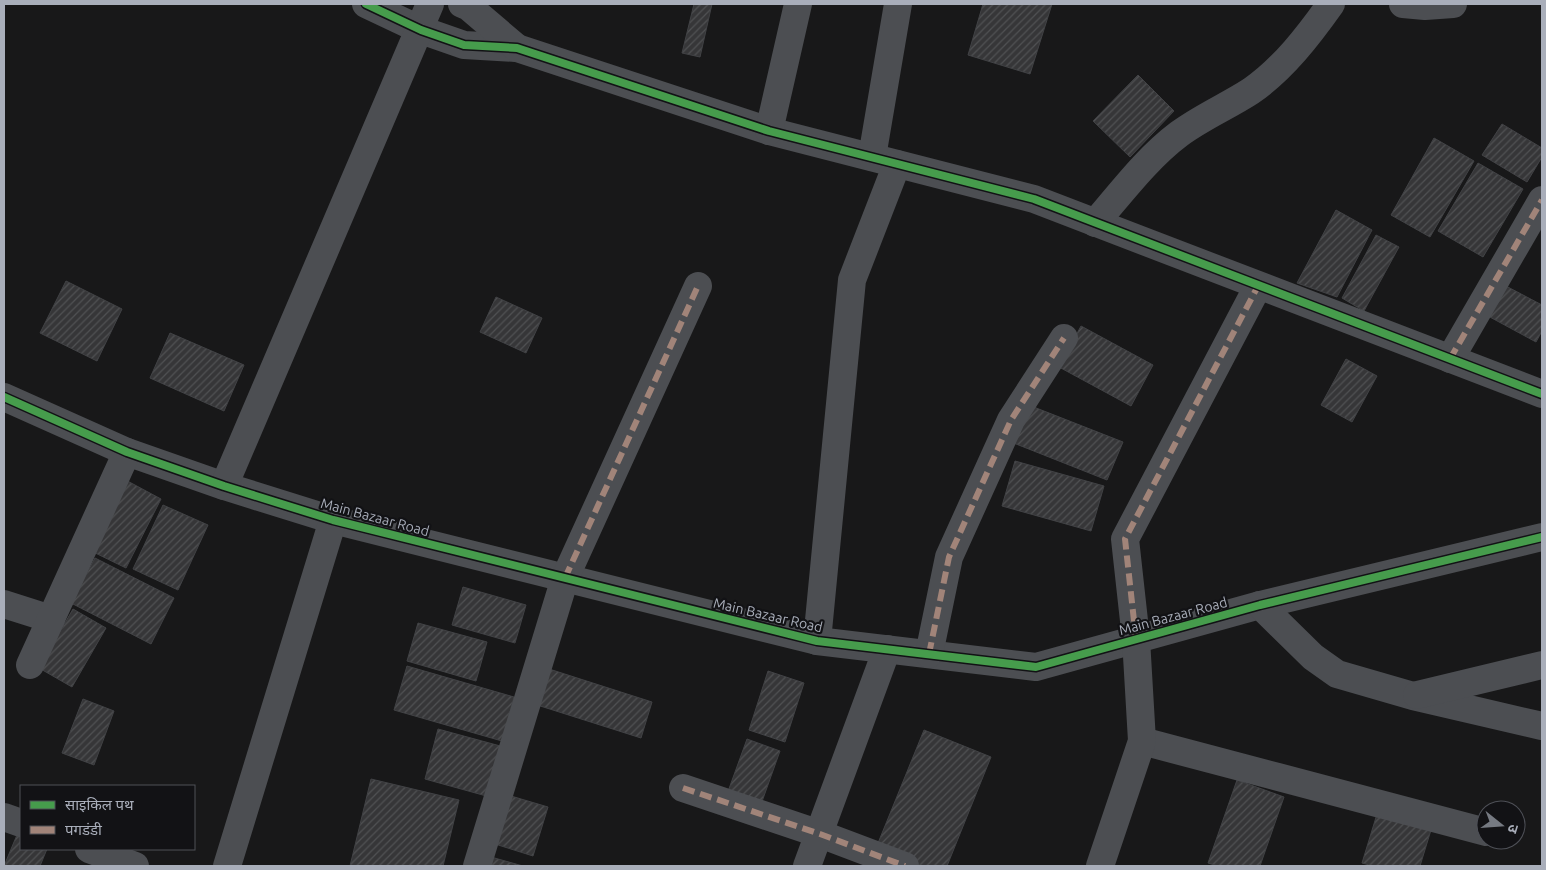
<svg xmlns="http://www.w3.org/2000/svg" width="1546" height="870" font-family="Ubuntu,'Noto Sans Devanagari',sans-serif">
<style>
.building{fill:url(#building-hatch);stroke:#414245}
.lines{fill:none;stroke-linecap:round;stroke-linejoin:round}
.minor{stroke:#4c4e52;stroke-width:28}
.quiet{stroke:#a18479;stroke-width:6;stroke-dasharray:12 6;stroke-linecap:butt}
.cycleway-casing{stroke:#121215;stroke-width:11}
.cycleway{stroke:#469c4c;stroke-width:8}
.labels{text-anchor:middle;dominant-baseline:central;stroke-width:4.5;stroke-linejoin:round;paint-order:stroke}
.street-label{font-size:14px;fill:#a9aeba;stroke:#121215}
</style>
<defs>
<pattern id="building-hatch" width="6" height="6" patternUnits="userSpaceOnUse" patternTransform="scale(1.25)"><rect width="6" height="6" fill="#363638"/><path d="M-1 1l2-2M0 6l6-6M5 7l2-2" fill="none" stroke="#505153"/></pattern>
</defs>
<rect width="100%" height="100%" fill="#181819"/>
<g class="building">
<path d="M694 4H712L700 57 682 53Z"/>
<path d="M983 4H1052L1030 74 968 55Z"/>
<path d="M1138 75 1174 111 1130 157 1093 121Z"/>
<path d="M1502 124 1542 148V157L1527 182 1482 155Z"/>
<path d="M1434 138 1474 161 1430 237 1391 215Z"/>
<path d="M1478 163 1523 189 1483 257 1438 231Z"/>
<path d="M1336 210 1372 230 1337 297 1297 283Z"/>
<path d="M1376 235 1399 247 1364 311 1342 298Z"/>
<path d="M66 281 122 309 97 361 40 333Z"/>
<path d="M1504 285 1542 305V331L1536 342 1488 316Z"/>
<path d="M496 297 542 318 526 353 480 332Z"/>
<path d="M1081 326 1153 365 1131 406 1059 367Z"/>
<path d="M170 333 244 365 224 411 150 378Z"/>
<path d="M1346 359 1377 376 1352 422 1321 405Z"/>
<path d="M1026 404 1123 442 1107 480 1011 442Z"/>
<path d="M1015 461 1104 486 1091 531 1002 506Z"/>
<path d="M120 477 161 499 126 568 85 548Z"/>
<path d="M163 505 208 525 178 590 133 569Z"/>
<path d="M95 558 174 598 151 644 71 603Z"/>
<path d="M463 587 526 605 515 643 452 625Z"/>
<path d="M73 609 106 628 72 687 39 668Z"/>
<path d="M418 623 487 642 476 681 407 661Z"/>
<path d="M407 666 514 697 502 741 394 710Z"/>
<path d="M546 668 652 702 641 738 534 704Z"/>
<path d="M768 671 804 683 785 742 749 730Z"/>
<path d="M83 699 114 711 94 765 62 753Z"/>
<path d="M438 729 504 747 490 797 425 779Z"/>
<path d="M924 730 991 757 947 866H922L876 848Z"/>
<path d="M747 739 780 751 759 810 726 797Z"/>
<path d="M371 779 459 800 443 866H350Z"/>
<path d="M1237 780 1284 797 1260 866H1218L1208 863Z"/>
<path d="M511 796 548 807 533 856 495 844Z"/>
<path d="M1377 814 1431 830 1420 866H1373L1362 863Z"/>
<path d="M19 830 21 831V849H47L40 866H4Z"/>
<path d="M491 857 523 866H489Z"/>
</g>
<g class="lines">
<g class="minor">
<path d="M366 4 421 30 464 45 517 48 769 131 1034 199 1542 394"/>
<path d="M462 4 469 7 517 48"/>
<path d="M1403 4 1425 6 1453 4"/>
<path d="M769 131 798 4"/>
<path d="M872 157 898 4"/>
<path d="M1095 223C1121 193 1147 158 1179 134 1202 117 1228 106 1251 91 1283 69 1309 35 1331 4"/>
<path d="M1450 359 1542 200"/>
<path d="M4 397 127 452 224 486 333 520 817 641 1036 667 1260 605 1542 537"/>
<path d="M224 486 430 4"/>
<path d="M4 604 51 619"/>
<path d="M1260 605 1313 657 1337 674 1413 696 1542 726"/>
<path d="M817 641 852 280 897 164"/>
<path d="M929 654 949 557 1011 420 1064 338"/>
<path d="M30 665 127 452"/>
<path d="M1417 695 1542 665"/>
<path d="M1142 741 1486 832"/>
<path d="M683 788 820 834 905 866"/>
<path d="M4 817 21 823"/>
<path d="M89 849 135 866"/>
<path d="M227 866 333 520"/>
<path d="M477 866 565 578 698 286"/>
<path d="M807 866 887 649"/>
<path d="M1100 866 1142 741 1136 639 1125 539 1258 286"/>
</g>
<g class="quiet">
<path d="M1450 359 1542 200"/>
<path d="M565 578 698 286"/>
<path d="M1136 639 1125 539 1258 286"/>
<path d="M929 654 949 557 1011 420 1064 338"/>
<path d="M683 788 820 834 905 866"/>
</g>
<g class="cycleway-casing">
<g id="cycleway">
<path d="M366 4 421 30 464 45 517 48 769 131 1034 199 1542 394"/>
<path d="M4 397 127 452 224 486 333 520 817 641 1036 667 1260 605 1542 537"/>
</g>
</g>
<use href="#cycleway" class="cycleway"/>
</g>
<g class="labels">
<g class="street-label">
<text transform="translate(375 517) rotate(15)">Main Bazaar Road</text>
<text transform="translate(768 615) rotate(13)">Main Bazaar Road</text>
<text transform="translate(1173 616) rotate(-15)">Main Bazaar Road</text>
</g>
</g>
<rect width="1546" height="870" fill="none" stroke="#a9aeba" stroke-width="10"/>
<rect x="20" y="785" width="175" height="65" fill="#121215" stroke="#4e5057"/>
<rect x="30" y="801" width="25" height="8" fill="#469c4c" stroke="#4e5057"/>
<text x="65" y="810" font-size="15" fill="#a9aeba">साइकिल पथ</text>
<rect x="30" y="826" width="25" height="8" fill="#a18479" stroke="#4e5057"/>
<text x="65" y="835" font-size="15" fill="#a9aeba">पगडंडी</text>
<g transform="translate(1501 825) rotate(107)"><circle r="24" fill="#121215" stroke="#4e5057"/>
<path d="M0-4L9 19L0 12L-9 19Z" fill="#767a82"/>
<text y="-8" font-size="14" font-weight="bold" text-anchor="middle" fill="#a9aeba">उ</text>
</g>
</svg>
